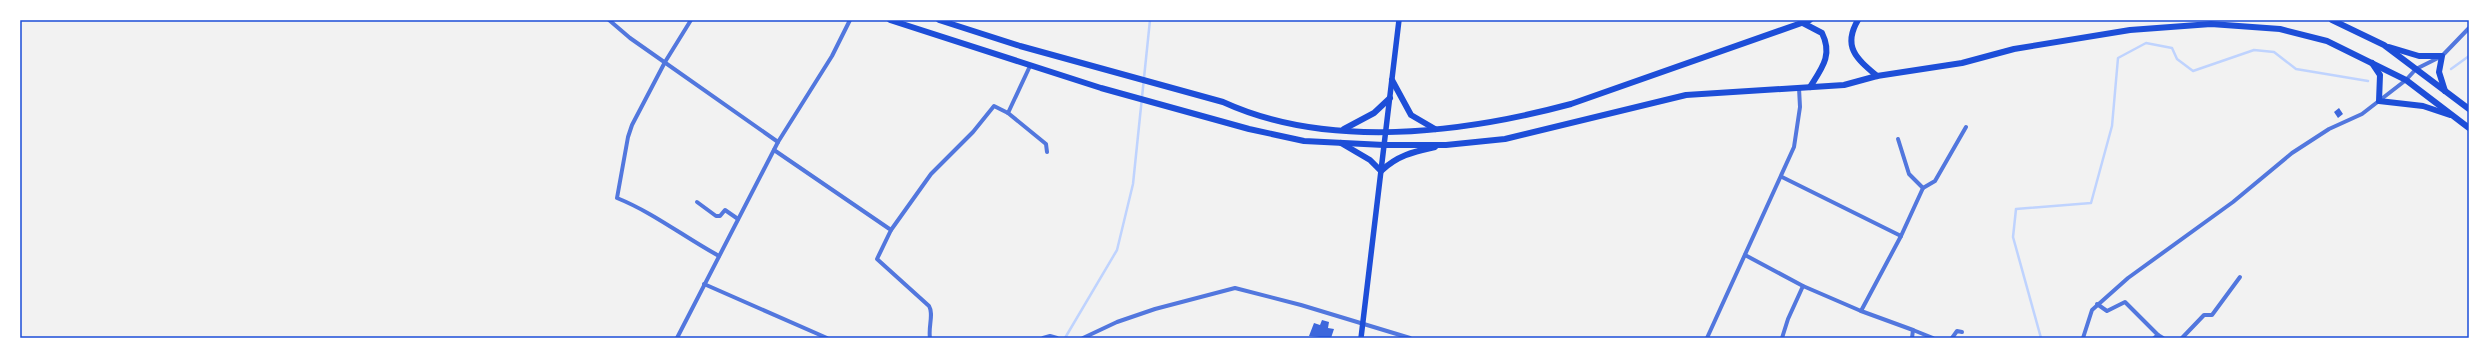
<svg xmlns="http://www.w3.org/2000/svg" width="2489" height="358" font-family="'DM Sans',sans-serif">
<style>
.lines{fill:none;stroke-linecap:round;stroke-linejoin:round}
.stream{stroke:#bfd3fe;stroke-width:2.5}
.building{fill:#3d67dc}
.minor{stroke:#5277de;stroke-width:4}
.secondary{stroke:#1d4ed8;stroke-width:5.5}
.trunk{stroke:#1d4ed8;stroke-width:6}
.neatline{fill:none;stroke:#1d4ed8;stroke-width:1.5}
</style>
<rect width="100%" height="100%" fill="#f2f2f2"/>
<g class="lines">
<g class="stream">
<path d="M2451 69 2469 56"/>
<path d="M1065 338 1117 250 1133 184 1150 20"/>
<path d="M2041 338 2013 237 2016 209 2091 203 2112 126 2118 58 2146 43 2172 48 2177 59 2193 71 2254 50 2274 52 2296 69 2368 81"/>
</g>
</g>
<g class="building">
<path d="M2339 108 2343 114 2338 118 2334 112Z"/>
<path d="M1322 320 1329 322 1328 328 1334 329 1331 338 1309 336 1314 323 1320 325Z"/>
</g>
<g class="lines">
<g class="minor">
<path d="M609 20 630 38 778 142"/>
<path d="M691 20 665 62 632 125 628 137 617 198C654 213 684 237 719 256"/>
<path d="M1008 113 1030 66"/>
<path d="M1898 139 1909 174 1923 188"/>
<path d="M774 150 891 230 877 259 929 306C934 314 928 327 930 338"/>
<path d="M1782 177 1901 236"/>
<path d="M697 202 716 216H720L725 210 738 219"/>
<path d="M891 230 931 174 973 132 994 106 1008 113 1046 144 1047 152"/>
<path d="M1745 255 1803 286 1861 311"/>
<path d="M704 284 827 338"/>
<path d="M2097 304 2107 311 2125 302 2158 335"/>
<path d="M1913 330 1933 338"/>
<path d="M677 338 778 142 832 56 850 20"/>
<path d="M1043 338 1050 336 1057 338"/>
<path d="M1083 338 1117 322 1155 309 1235 288 1301 305 1410 338"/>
<path d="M1707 338 1794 147 1800 107 1799 88"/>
<path d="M1782 338 1788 319 1803 286"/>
<path d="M1912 338 1913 330 1861 311 1901 236 1923 188 1935 181 1966 127"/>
<path d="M1952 338 1957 331 1962 332"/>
<path d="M2083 338 2092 310 2128 278 2233 202 2292 153 2329 129 2362 114 2406 80 2416 69 2442 56 2469 28"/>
<path d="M2154 338 2158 335 2163 338"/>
<path d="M2182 338 2204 315H2212L2240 277"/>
</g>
<path class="secondary" d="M1361 338 1399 20"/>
<g class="trunk">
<path d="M890 20 1101 88 1249 129 1304 141 1384 145H1446L1505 139 1686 95 1844 85 1877 76 1962 63 2014 49 2130 30 2211 24 2280 29 2327 41 2406 80 2469 128"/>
<path d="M939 20 1020 46 1223 102C1328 150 1463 133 1571 104L1810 20"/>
<path d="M1858 20C1842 47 1857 59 1877 76"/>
<path d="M2332 20 2384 45 2469 109"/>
<path d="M1801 22 1822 33C1833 55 1822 68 1810 87"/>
<path d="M2389 47 2419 56H2442L2439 72 2445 91"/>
<path d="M2372 63 2380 75 2379 101 2423 106 2450 115"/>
<path d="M1392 80 1411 115 1435 129"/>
<path d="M1344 129 1374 113 1390 98"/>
<path d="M1341 143 1370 160 1381 171C1398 155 1413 152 1435 147"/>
</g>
</g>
<rect width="2489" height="358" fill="none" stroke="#ffffff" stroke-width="42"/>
<rect x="21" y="21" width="2447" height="316" class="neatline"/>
</svg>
